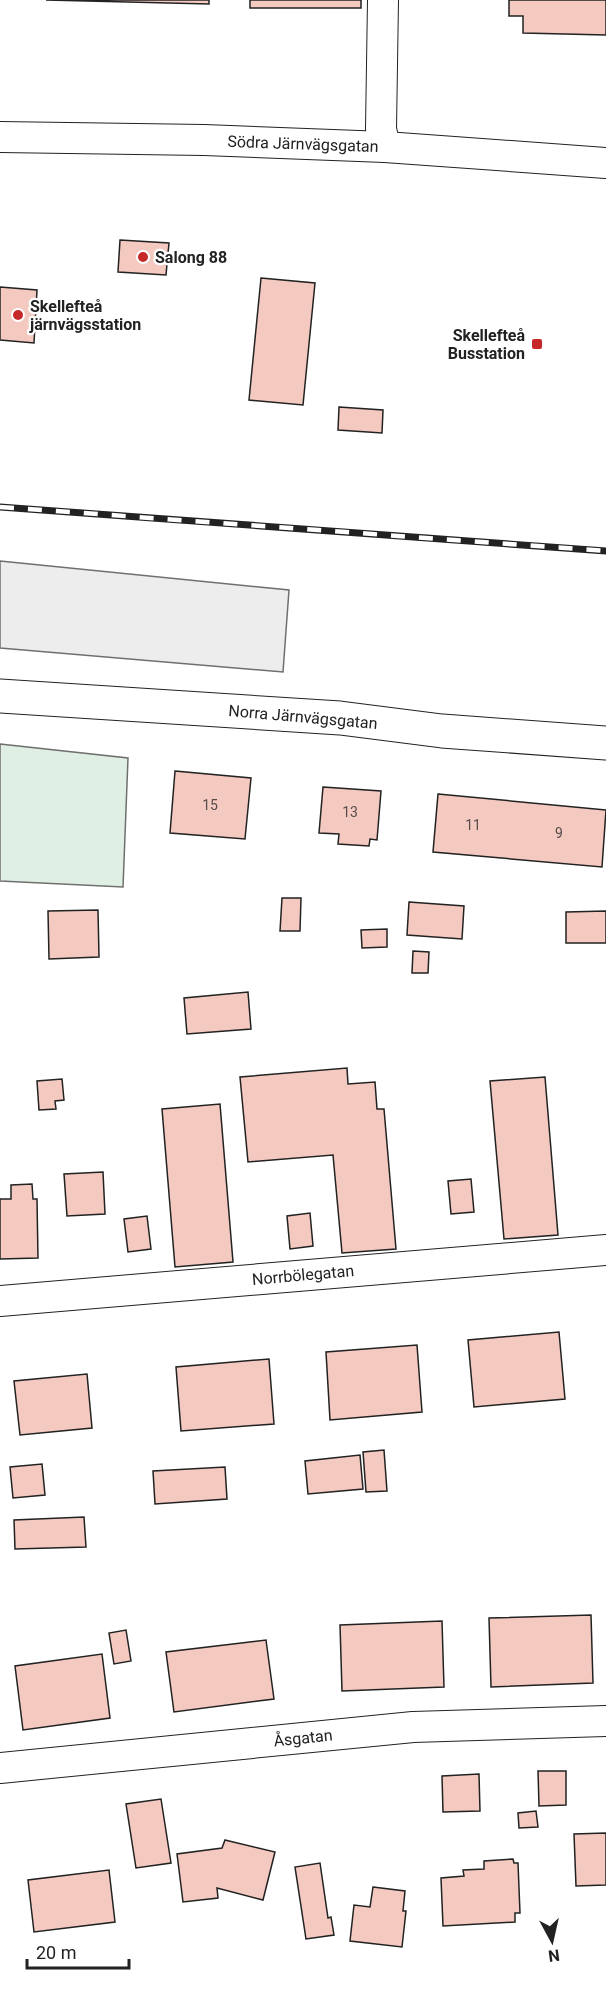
<svg xmlns="http://www.w3.org/2000/svg" width="606" height="1995" font-family="Roboto,sans-serif">
<style>
.green{fill:#e0efe3;stroke:#6f6f6f;stroke-width:1.5}
.parking{fill:#ededed;stroke:#6f6f6f;stroke-width:1.5}
.building{fill:#f3c9c0;stroke:#222;stroke-width:1.5}
.lines{fill:none;stroke-linecap:round;stroke-linejoin:round}
.minor-casing{stroke:#222;stroke-width:32}
.primary-casing{stroke:#222;stroke-width:35}
.minor{stroke:#fff;stroke-width:30}
.primary{stroke:#fff;stroke-width:33}
.rail-casing{stroke:#222;stroke-width:7}
.rail{stroke:#fff;stroke-width:4.5;stroke-dasharray:14;stroke-linecap:butt}
.poi-dot{fill:#c62828;stroke:#fff;stroke-width:2}
.labels{text-anchor:middle;dominant-baseline:central;stroke-width:4.5;stroke-linejoin:round;paint-order:stroke}
.number-label{font-size:14px;fill:#564c4a}
.street-label{font-size:16px;fill:#222;stroke:#fff}
.poi-label{font-size:16px;font-weight:bold;fill:#222;stroke:#fff;text-anchor:start}
</style>
<rect width="100%" height="100%" fill="#fff"/>
<path class="green" d="M0 744 128 758 123 887 0 881Z"/>
<path class="parking" d="M0 561 289 590 283 672 0 648Z"/>
<g class="building">
<path d="M46 0H209V4Z"/>
<rect x="250" y="0" width="111" height="8"/>
<path d="M509 0H606V35L523 33V16H509Z"/>
<path d="M120 240 169 243 166 275 118 272Z"/>
<path d="M261 278 315 283 303 405 249 400Z"/>
<path d="M0 287 37 290 34 343 0 340Z"/>
<path d="M339 407 383 410 382 433 338 430Z"/>
<path d="M175 771 251 778 245 839 170 833Z"/>
<path d="M323 787 381 791 377 840 370 839 369 846 338 844 339 834 319 833Z"/>
<path d="M438 794 606 810 602 867 433 852Z"/>
<path d="M282 898H301L300 931H280Z"/>
<path d="M409 902 464 906 462 939 407 935Z"/>
<path d="M98 910 99 957 49 959 48 911Z"/>
<path d="M606 911V943H566V912Z"/>
<path d="M387 929V947L362 948 361 930Z"/>
<path d="M413 951 429 952 428 973H412Z"/>
<path d="M248 992 251 1029 187 1034 184 998Z"/>
<path d="M347 1068 348 1084 375 1082 377 1109H384L396 1249 342 1253 333 1155 248 1162 240 1077Z"/>
<path d="M545 1077 558 1235 504 1239 490 1081Z"/>
<path d="M62 1079 64 1100 55 1101 56 1109 39 1110 37 1081Z"/>
<path d="M220 1104 233 1262 175 1267 162 1109Z"/>
<path d="M103 1172 105 1214 67 1216 64 1174Z"/>
<path d="M471 1179 474 1212 451 1214 448 1181Z"/>
<path d="M32 1184 33 1199H37L38 1258 0 1259V1199H11V1185Z"/>
<path d="M310 1213 313 1246 290 1249 287 1216Z"/>
<path d="M147 1216 151 1249 128 1252 124 1219Z"/>
<path d="M559 1332 565 1399 474 1407 468 1340Z"/>
<path d="M417 1345 422 1412 330 1420 326 1352Z"/>
<path d="M269 1359 274 1424 181 1431 176 1367Z"/>
<path d="M87 1374 92 1428 20 1435 14 1381Z"/>
<path d="M384 1450 387 1491 366 1492 363 1452Z"/>
<path d="M360 1455 363 1489 308 1494 305 1461Z"/>
<path d="M42 1464 45 1495 13 1498 10 1467Z"/>
<path d="M225 1467 227 1499 155 1504 153 1471Z"/>
<path d="M84 1517 86 1547 15 1549 14 1520Z"/>
<path d="M591 1615 593 1683 491 1687 489 1618Z"/>
<path d="M442 1621 444 1687 342 1691 340 1625Z"/>
<path d="M126 1630 131 1661 114 1664 109 1633Z"/>
<path d="M266 1640 274 1699 174 1712 166 1652Z"/>
<path d="M102 1654 110 1718 23 1730 15 1666Z"/>
<path d="M538 1771H566V1805L539 1806Z"/>
<path d="M479 1774 480 1811 443 1812 442 1776Z"/>
<path d="M161 1799 171 1863 136 1868 126 1804Z"/>
<path d="M536 1811 538 1827 519 1828 518 1813Z"/>
<path d="M606 1833V1885L576 1886 574 1834Z"/>
<path d="M225 1840 275 1852 263 1900 217 1888 218 1898 183 1902 177 1854 222 1848Z"/>
<path d="M513 1859 514 1863H518L520 1913H515V1922L443 1926 441 1878 464 1876 463 1870 484 1869V1861Z"/>
<path d="M320 1863 328 1918 331 1917 334 1935 306 1939 295 1867Z"/>
<path d="M109 1870 115 1922 34 1932 28 1880Z"/>
<path d="M373 1887 405 1891 403 1911H406L402 1947 350 1941 354 1905 370 1907Z"/>
</g>
<g class="lines">
<g class="minor-casing">
<g id="minor">
<path d="M383 0 381 129 385 147"/>
<path d="M0 137 204 140 385 147 606 163"/>
<path d="M0 1301 606 1250"/>
<path d="M0 1768 413 1727 606 1721"/>
</g>
</g>
<g class="primary-casing">
<path id="primary" d="M0 696 340 718 442 731 606 743"/>
</g>
<use href="#minor" class="minor"/>
<use href="#primary" class="primary"/>
<g class="rail-casing">
<path id="rail" d="M0 507 606 551"/>
</g>
<use href="#rail" class="rail"/>
</g>
<g class="poi-dot">
<circle cx="143" cy="257" r="6"/>
<circle cx="18" cy="315" r="6"/>
<rect x="531" y="338" width="12" height="12" rx="3"/>
</g>
<g class="labels">
<g class="number-label">
<text x="210" y="805">15</text>
<text x="350" y="812">13</text>
<text x="473" y="825">11</text>
<text x="559" y="833">9</text>
</g>
<g class="street-label">
<text transform="translate(303 144) rotate(2)">Södra Järnvägsgatan</text>
<text transform="translate(303 717) rotate(5)">Norra Järnvägsgatan</text>
<text transform="translate(303 1275) rotate(-5)">Norrbölegatan</text>
<text transform="translate(303 1738) rotate(-6)">Åsgatan</text>
</g>
<g class="poi-label">
<text x="155" y="257">Salong 88</text>
<text x="30" y="306">Skellefteå<tspan x="30" dy="18">järnvägsstation</tspan></text>
<text x="525" y="335" text-anchor="end">Skellefteå<tspan x="525" dy="18">Busstation</tspan></text>
</g>
</g>
<g transform="translate(552 1941) rotate(172)" stroke="#ffffff" stroke-width="4.5" paint-order="stroke">
<path d="M0-4.5L10 22L0 15L-10 22Z" fill="#222222"/>
<text y="-9" font-size="16" font-weight="bold" text-anchor="middle" fill="#222222">N</text>
</g>
<path d="M27 1959v9h102v-9" fill="none" stroke="#222222" stroke-width="3"/>
<text x="36" y="1959" font-size="18" fill="#222222" stroke="#ffffff" stroke-width="4.5" paint-order="stroke">20 m</text>
</svg>
